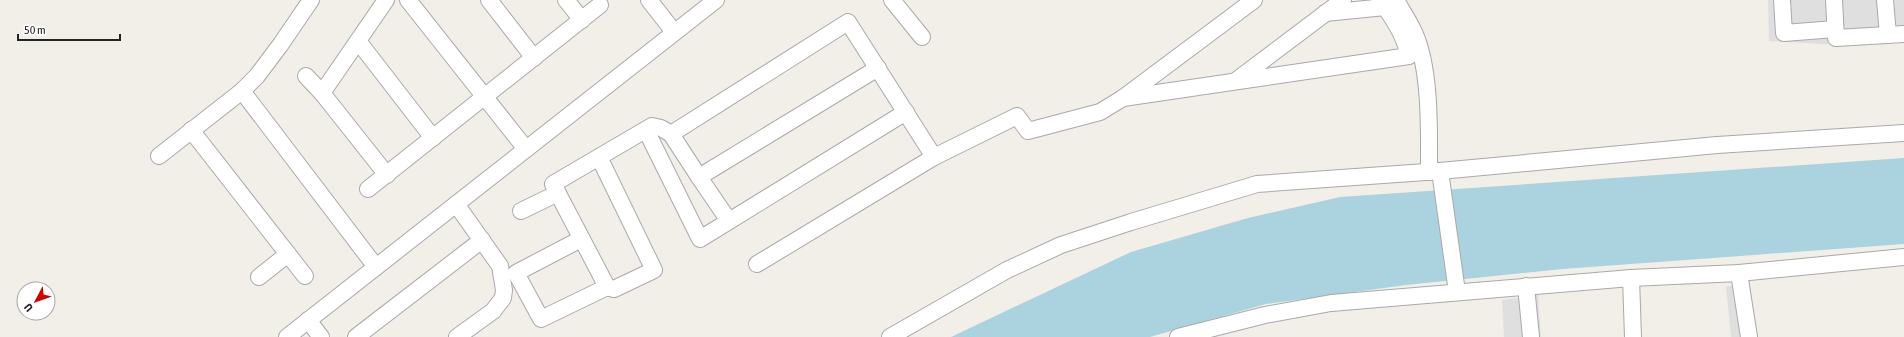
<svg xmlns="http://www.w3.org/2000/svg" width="1904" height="337" font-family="'Asap Condensed',sans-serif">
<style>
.residential{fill:#e0dfdf}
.water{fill:#aad3df}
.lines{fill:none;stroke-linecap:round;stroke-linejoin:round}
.minor-casing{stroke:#a9a9a9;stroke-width:18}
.minor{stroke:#fff;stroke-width:16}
</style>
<rect width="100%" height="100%" fill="#f2efe9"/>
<g class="residential">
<path d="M1768 0H1904V41L1839 45 1769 41Z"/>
<path d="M1726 286H1750L1757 337H1731Z"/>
<path d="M1538 295 1541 337H1504L1502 300Z"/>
</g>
<path class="water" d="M1904 158V244L1563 269 1406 285 1266 304 1150 337H951L1131 252 1248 218 1340 197Z"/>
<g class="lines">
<g class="minor-casing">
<g id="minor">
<path d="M408 0 526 149"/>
<path d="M489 0 534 58"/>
<path d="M566 0 582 20"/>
<path d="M649 0 674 32"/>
<path d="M892 0 922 37"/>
<path d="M1254 0 1123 98 1409 56C1404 34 1393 18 1380 0"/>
<path d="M1396 0C1402 11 1409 21 1414 32 1431 69 1429 131 1429 172"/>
<path d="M1782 0 1784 33 1835 29"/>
<path d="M1834 0 1836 38 1904 34"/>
<path d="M1885 0 1888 35"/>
<path d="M1325 13 1385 7"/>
<path d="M358 41 433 138"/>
<path d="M306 76 322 93 387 175"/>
<path d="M1237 80 1343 0"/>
<path d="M242 91 376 267"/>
<path d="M322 93 386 0"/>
<path d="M191 130 305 276"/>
<path d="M646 130 700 239 906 112"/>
<path d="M671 134 699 177 878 68"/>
<path d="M159 156 242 91 257 76 281 44 311 0"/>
<path d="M599 157 654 270 614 289 607 287 553 184 652 126 661 128 671 134 848 22 934 157"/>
<path d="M1440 171 1457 292"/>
<path d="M699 177 729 221"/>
<path d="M368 189 600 5"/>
<path d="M456 204 500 266 504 290 503 298 493 311 457 337"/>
<path d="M521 211 558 193"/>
<path d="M581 239 516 273 541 319 607 287"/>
<path d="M757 264 934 157 1017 116 1028 131 1100 112 1123 98"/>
<path d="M1739 273 1749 337"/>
<path d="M259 277 288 254"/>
<path d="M1631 278 1633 337"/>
<path d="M1526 286 1531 337"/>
<path d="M308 320 321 337"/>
<path d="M287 337 716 0"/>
<path d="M356 337 482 240"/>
<path d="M890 337 1007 270 1061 245 1131 222 1257 184 1440 171 1717 145 1904 133"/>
<path d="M1178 337 1265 315 1331 303 1631 278 1739 273 1904 257"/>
</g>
</g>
<use href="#minor" class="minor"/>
</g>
<g transform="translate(36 301) rotate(229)"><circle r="19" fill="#ffffff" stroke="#a7a7a7"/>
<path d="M0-3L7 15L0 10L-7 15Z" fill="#d40000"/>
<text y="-6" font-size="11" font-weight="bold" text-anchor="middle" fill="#222222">U</text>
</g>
<path d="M18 34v6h102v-6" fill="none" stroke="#222222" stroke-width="2"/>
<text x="24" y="34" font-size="12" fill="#222222" stroke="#ffffff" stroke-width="3" paint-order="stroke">50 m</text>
</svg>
